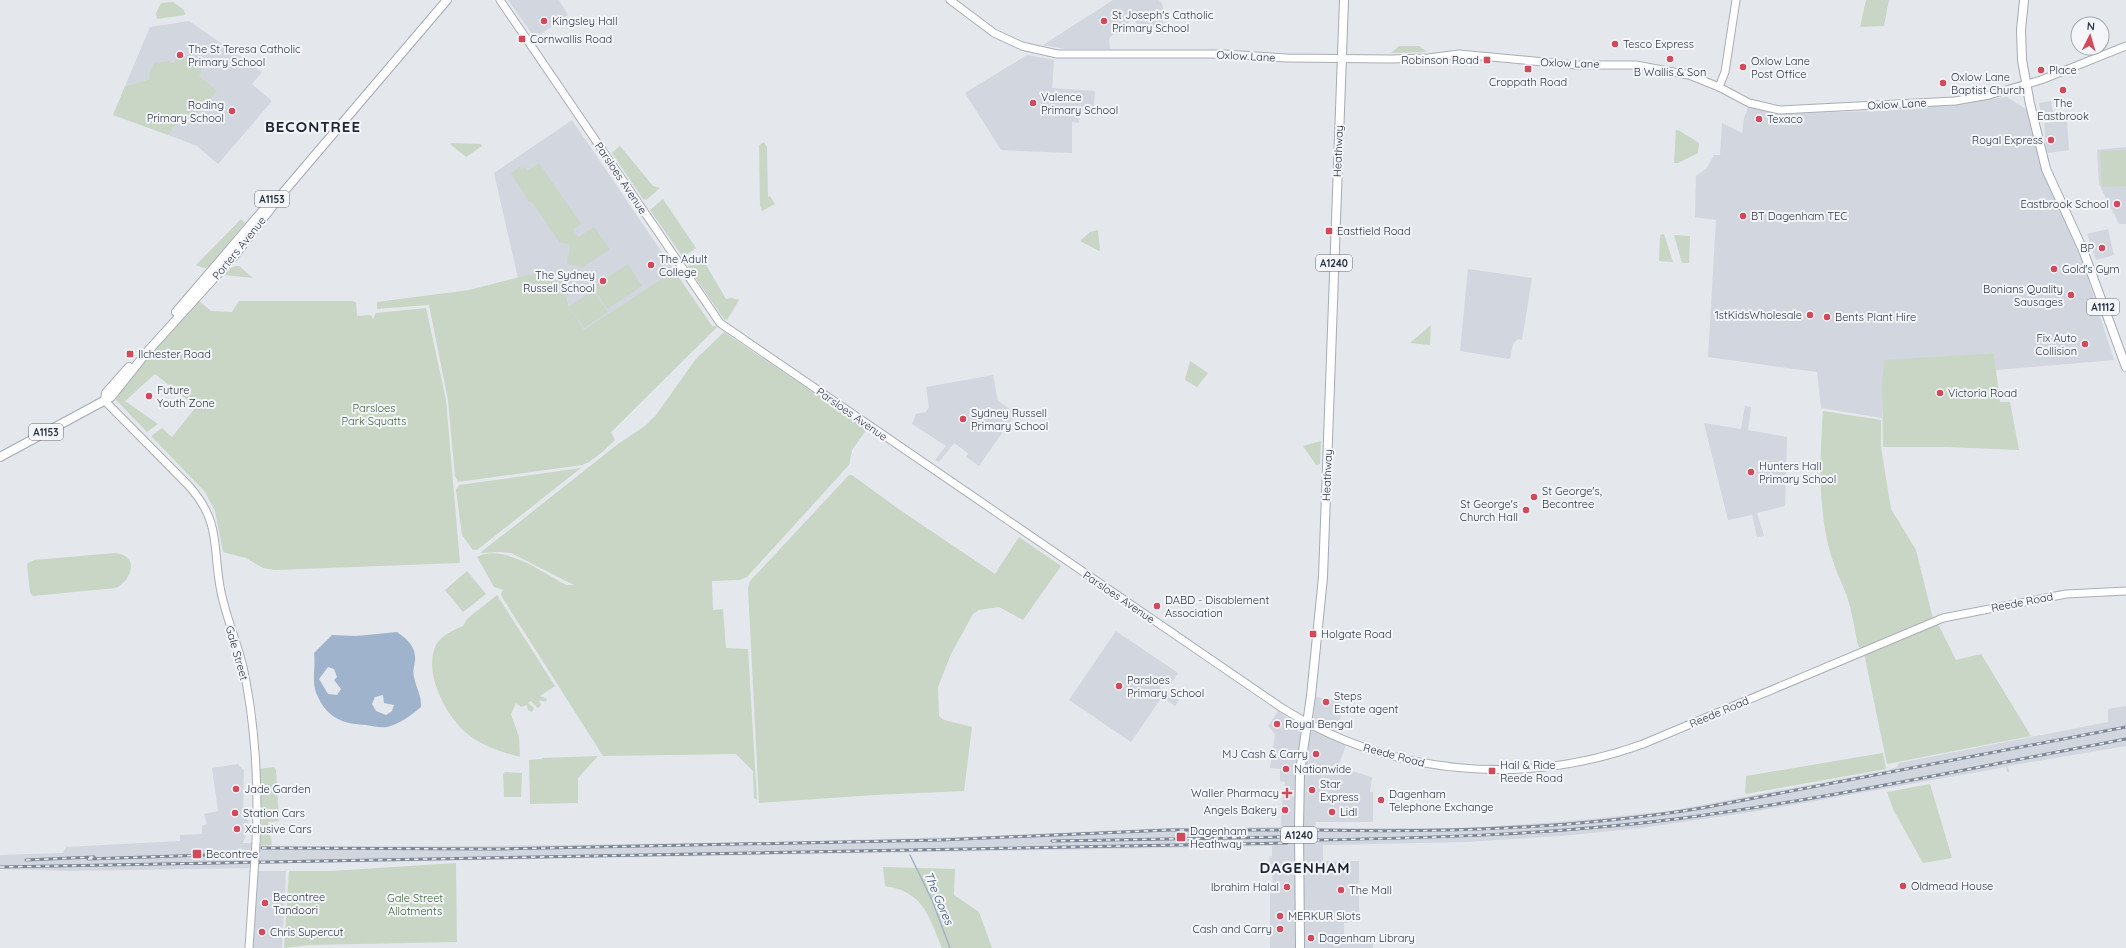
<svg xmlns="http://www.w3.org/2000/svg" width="2126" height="948" font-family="Quicksand,sans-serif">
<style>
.built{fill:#d2d6de}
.green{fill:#c9d6c5}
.water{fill:#9fb4cc;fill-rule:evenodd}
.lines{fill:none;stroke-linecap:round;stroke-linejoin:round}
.stream{stroke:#9fb4cc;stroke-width:1.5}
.secondary-casing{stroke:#a9aeb7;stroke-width:9}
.primary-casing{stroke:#a3abb8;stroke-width:10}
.secondary{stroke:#fff;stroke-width:7}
.primary{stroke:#fff;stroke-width:8}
.rail-casing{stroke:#7d8696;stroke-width:3}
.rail{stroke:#f4f6f9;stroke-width:1.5;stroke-dasharray:4.5;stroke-linecap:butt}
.secondary-bridge-casing{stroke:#a9aeb7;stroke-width:9;stroke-linecap:butt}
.secondary-bridge{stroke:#fff;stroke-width:7}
.poi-dot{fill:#d1495b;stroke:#f4f6f9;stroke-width:1.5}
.labels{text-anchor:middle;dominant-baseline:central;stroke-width:4;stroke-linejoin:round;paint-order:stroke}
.shield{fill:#f4f6f9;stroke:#676e7b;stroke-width:1}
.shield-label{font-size:10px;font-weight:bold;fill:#2b3445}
.poi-label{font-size:11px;fill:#2b3445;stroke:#f4f6f9;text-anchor:start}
.street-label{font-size:11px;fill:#2b3445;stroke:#f4f6f9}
.park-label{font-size:11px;fill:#3f6138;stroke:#f4f6f9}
.water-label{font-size:12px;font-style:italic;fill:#34527a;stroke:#f4f6f9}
.district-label{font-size:15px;font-weight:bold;letter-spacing:1px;fill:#1d2536;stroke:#f4f6f9}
</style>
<rect width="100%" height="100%" fill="#e4e7ec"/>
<g class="built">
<path d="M508 0H559L568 15 535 38Z"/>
<path d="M1113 0H1159L1163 6V26H1137L1135 17 1109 38 1110 49H1065L1043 45Z"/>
<path d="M189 21 262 72 252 84 272 101 218 164 197 146 168 135 179 122 186 120 189 122 198 76 202 70 195 65 191 58 171 63 170 61 150 79 125 86 150 27Z"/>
<path d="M1027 55 1054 60 1052 88 1095 91 1093 114 1080 113 1079 123 1072 122V153L1001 150 965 93Z"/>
<path d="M2007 97 2026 109 2044 175 2082 260 2114 360 1996 370 1994 353 1884 361 1882 418 1821 408 1817 372 1708 357 1716 220 1695 217 1696 176 1707 168 1714 155H1720L1722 123 1742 133 1744 118 1749 105 1794 113 1884 111Z"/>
<path d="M2051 101 2054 117 2042 119 2039 103Z"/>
<path d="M572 120 712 326 717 327 599 444 561 270 543 274V271L518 278 494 173Z"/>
<path d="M2067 121 2069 150 2048 153 2046 147 2044 123Z"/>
<path d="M2126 147V224H2119L2099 184 2097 150Z"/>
<path d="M2108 229 2114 255 2096 260 2087 234Z"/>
<path d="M1468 269 1532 278 1522 340 1518 339 1513 344 1510 359 1460 351Z"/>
<path d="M993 375 998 401 1016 413 979 466 966 457 968 453 954 443 939 462 935 460 946 446 912 424 916 414 926 412 929 407 926 387Z"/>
<path d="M1745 406 1751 407 1748 430 1787 437 1785 506 1757 513 1764 536 1757 537 1752 515 1728 520 1704 423 1741 429Z"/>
<path d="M1116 631 1178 673 1170 685 1163 681 1159 687 1179 700 1175 706 1162 697 1131 742 1069 700Z"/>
<path d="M1316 697 1341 701 1339 710 1343 711 1335 731 1349 737 1338 767 1372 777 1370 792H1373V822H1316L1315 827 1319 828H1466L1559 822 1670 811 1888 770 1897 767 1899 763 2108 722V709L2126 706V746L2008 766 2009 772H2007L2006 767 1752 812 1641 828 1561 836 1466 842 1323 845V861H1359V921L1344 923V938H1374L1373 948H1270V893L1273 883 1269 856 1272 857V846L250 864 249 868 68 871 0 869V855L63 853 66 847 180 841V835L202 834V826L207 824 204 814 218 811 212 768 238 764 244 770 243 816 249 821 248 829 243 843H261V846H498L771 842 990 836 1169 828 1283 827 1281 826 1282 804 1285 782 1280 781V769L1270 768 1275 734 1268 726 1278 711 1300 726 1309 727 1313 719Z"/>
<path d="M258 871H286L282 948H253Z"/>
</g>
<g class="green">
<path d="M1866 0H1889L1884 26 1860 27Z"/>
<path d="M173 2 184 10 185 15 157 19 156 13 161 3Z"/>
<path d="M1399 46H1419L1427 52 1391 53Z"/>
<path d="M191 58 195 65 202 70 199 76 217 91 189 122 186 120 182 124 179 122 168 135 113 115 125 86 150 79 149 75 154 63 170 61 171 63 175 62V60Z"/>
<path d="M1676 130 1680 131 1699 143 1698 153 1678 163H1674Z"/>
<path d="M764 142 767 147 768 197 770 196 775 204 762 211 760 205 759 145Z"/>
<path d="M452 143 481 144 482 146 466 157 450 144Z"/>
<path d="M620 146 653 186 660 188 646 200 643 199 612 153Z"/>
<path d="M2126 150V186L2102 187 2100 151Z"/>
<path d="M539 163 581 224 573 230 578 237 594 227 610 249 583 267 567 264 570 245 558 242 559 241 531 201 529 202 511 173 520 167 522 169 525 167 527 171Z"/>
<path d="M663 199 696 248 683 257 650 210Z"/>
<path d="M241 219 245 223 209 266 204 268 196 265Z"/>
<path d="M1098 230 1100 250 1099 251 1080 241 1090 232Z"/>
<path d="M1664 234 1673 262 1659 261 1660 235Z"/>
<path d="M1674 235 1690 236 1689 263H1682Z"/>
<path d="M705 253V263L726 299 732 298 739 300 727 320 724 319 688 267 689 264Z"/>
<path d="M628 264 642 286 607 309 593 287Z"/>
<path d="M237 266H239L253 278 224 275 232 267Z"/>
<path d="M560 269 569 307 584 330 674 271 712 326 717 327 611 432 615 440 601 453 589 462 582 465 458 482 455 476 448 400 429 305 377 309V302L469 290 543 271 544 274Z"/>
<path d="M593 290 608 312 584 328 569 307Z"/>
<path d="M199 301 211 311 232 312 239 301H352L356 302 357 316 371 315 373 319 376 313 426 308 446 400 460 563 274 570 263 568 246 558 223 552 215 511 205 492 151 436 162 428 172 437 196 407 155 374 125 401 158 424 147 432 116 400V393L175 325Z"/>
<path d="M1431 325 1430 345 1410 343Z"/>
<path d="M724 332 867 429 852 450 849 465 747 577 740 580 712 581 713 610 723 609 726 648 748 649 757 800 754 798 753 771 736 754 603 756 502 597 501 594 503 590 494 587 477 557C503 543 544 573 566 585H574L511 553 501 552 480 553 618 444 645 426 656 415 695 360Z"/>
<path d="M1994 353 2000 402H2010L2019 450 1948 447H1883L1882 384 1884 360Z"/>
<path d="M1190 361 1208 373 1197 387 1185 380Z"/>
<path d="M1823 411 1881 420V447L1891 509 1916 550 1934 623 1864 650 1858 646C1855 630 1852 612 1847 596 1840 579 1832 562 1828 544 1818 502 1820 454 1823 411Z"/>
<path d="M1321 441 1320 464 1316 465 1303 446Z"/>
<path d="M581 468 477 550H473L462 535 456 490 459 485Z"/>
<path d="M849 475H852L900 510 995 574 1019 537 1061 566 1023 620 999 607 979 610 973 614 951 654 938 687 939 716 944 720 972 727 964 791 874 795 759 803 748 588 750 581Z"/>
<path d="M115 553C140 556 132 579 116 588L33 596 30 592 27 564 34 560Z"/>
<path d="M467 571 486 594 463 612 445 590Z"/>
<path d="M497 595 555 686 540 696 547 699 546 702 539 700 541 705 538 708 531 701 528 703 534 708 532 712 528 710 527 705 521 707 516 703 511 714 519 737 520 757C501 752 479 745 464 731 445 713 423 672 436 645 441 635 454 630 463 626L467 619Z"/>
<path d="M1938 624 1956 660 1981 654 2031 736 1887 764 1864 653Z"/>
<path d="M1883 753 1886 769 1746 794 1745 792 1746 776Z"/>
<path d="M598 756 578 778V803L530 804 529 760 542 759V758Z"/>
<path d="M274 767 276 770 279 821 268 822 272 845 260 846 262 822 258 769Z"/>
<path d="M505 772 522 773 521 797H504L503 774Z"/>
<path d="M1930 784 1952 858 1923 863 1894 811 1887 792Z"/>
<path d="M456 863 457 942 309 945 284 948 289 871H331Z"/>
<path d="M883 867 955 869 954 895 979 912 992 948H942C928 915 924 892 885 886Z"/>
</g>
<path class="water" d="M397 632C405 638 414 644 415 656 416 663 412 669 414 677 416 688 422 696 421 707 413 714 398 725 387 727 380 728 373 726 366 725 343 724 327 718 317 695 311 682 316 667 314 653L332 635 356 636ZM328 667 334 669 337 677 334 680 341 689 337 695 328 694 319 679ZM383 695 384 703 394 705 392 711 386 715 376 711 372 704 375 697Z"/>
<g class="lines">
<path class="stream" d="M910 855 932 900 950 948"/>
<g class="secondary-casing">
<g id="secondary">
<path d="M500 0 720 323 1282 708C1390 776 1524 787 1643 744L1943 618 2066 594 2126 591"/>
<path d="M950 0 994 33 1022 46 1057 54H1224L1287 58 1391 59 1428 58 1459 54 1576 65H1636L1689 75 1719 87 1749 103 1780 110 1955 101 1989 95 2041 80 2126 46"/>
<path d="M1719 87 1725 72 1736 0"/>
<path d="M105 401 190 487C222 524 212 548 221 592 226 617 237 642 243 667 255 721 259 787 256 842"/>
<path d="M249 948 254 873"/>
</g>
</g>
<g class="primary-casing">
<g id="primary">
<path d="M2024 0 2021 30 2022 60 2030 104 2046 169 2083 250 2126 367"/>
<path d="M176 312 271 201"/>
<path d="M105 401 106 393 129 367"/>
<path d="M0 457 111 397 147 352 235 255 281 195 447 0"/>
<path d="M1300 948 1299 827 1300 772 1311 696 1323 577 1344 0"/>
</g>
</g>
<use href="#secondary" class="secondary"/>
<use href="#primary" class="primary"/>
<g class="rail-casing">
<g id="rail">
<path d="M1315 830C1444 833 1573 829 1702 808L2126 727"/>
<path d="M1315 840C1436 838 1556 834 1676 819 1827 799 1976 767 2126 739"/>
<path d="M1052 841 1280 837"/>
<path d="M262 848 498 849 941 840 1169 830H1283"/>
<path d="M88 859 236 854"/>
<path d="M26 860 94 857"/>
<path d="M0 867 1287 843"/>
</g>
</g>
<use href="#rail" class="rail"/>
<g class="secondary-bridge-casing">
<path id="secondary-bridge" d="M254 873 256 842"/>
</g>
<use href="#secondary-bridge" class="secondary-bridge"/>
</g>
<g class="poi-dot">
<circle cx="544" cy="21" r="4"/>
<circle cx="1104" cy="21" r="4"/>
<rect x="518" y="35" width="8" height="8" rx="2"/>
<circle cx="1615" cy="44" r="4"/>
<circle cx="180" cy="55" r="4"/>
<circle cx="1670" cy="59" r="4"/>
<rect x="1483" y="56" width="8" height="8" rx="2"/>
<circle cx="1743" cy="67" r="4"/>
<rect x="1524" y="65" width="8" height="8" rx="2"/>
<circle cx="2041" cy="70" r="4"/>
<circle cx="1943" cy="83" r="4"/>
<circle cx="2063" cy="90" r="4"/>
<circle cx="1033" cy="103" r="4"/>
<circle cx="232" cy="111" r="4"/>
<circle cx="1759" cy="119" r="4"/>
<circle cx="2051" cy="140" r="4"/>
<circle cx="2117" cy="204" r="4"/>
<circle cx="1743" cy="216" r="4"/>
<rect x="1325" y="227" width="8" height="8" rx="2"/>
<circle cx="2102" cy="248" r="4"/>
<circle cx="651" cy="265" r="4"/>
<circle cx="2054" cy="269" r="4"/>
<circle cx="603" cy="281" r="4"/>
<circle cx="2071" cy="295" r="4"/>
<circle cx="1810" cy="315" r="4"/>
<circle cx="1827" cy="317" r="4"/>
<circle cx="2085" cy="344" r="4"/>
<rect x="126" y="350" width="8" height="8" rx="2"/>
<circle cx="1940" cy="393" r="4"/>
<circle cx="149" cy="396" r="4"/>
<circle cx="963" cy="419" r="4"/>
<circle cx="1751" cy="472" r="4"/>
<circle cx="1534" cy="497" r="4"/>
<circle cx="1526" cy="510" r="4"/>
<circle cx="1157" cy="606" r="4"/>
<rect x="1309" y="630" width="8" height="8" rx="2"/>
<circle cx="1119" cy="686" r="4"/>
<circle cx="1326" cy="702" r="4"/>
<circle cx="1277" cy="724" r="4"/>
<circle cx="1316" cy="754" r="4"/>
<circle cx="1286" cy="769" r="4"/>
<rect x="1488" y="767" width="8" height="8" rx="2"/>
<circle cx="236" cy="789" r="4"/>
<circle cx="1312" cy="790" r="4"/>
<path d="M1285 787h4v4h4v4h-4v4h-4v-4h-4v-4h4z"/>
<circle cx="1381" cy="800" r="4"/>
<circle cx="1285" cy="810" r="4"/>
<circle cx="1332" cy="812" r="4"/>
<circle cx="235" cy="813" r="4"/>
<circle cx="237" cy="829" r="4"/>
<rect x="1176" y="832" width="10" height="10" rx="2"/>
<rect x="192" y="849" width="10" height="10" rx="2"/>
<circle cx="1903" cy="886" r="4"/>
<circle cx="1287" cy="887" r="4"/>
<circle cx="1341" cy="890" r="4"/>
<circle cx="265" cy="903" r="4"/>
<circle cx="1280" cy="916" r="4"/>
<circle cx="1280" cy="929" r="4"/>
<circle cx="262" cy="932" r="4"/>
<circle cx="1311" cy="938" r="4"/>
</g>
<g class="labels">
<g class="shield">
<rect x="255" y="191" width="34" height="16" rx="3"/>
<rect x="1316" y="255" width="36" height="16" rx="3"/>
<rect x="2087" y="299" width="32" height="16" rx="3"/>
<rect x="29" y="424" width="34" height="16" rx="3"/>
<rect x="1281" y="827" width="36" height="16" rx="3"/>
</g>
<g class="shield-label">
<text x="272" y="199">A1153</text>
<text x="1334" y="263">A1240</text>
<text x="2103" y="307">A1112</text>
<text x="46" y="432">A1153</text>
<text x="1299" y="835">A1240</text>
</g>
<g class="poi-label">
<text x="1112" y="15">St Joseph's Catholic<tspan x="1112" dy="13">Primary School</tspan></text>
<text x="552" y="21">Kingsley Hall</text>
<text x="530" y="39">Cornwallis Road</text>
<text x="1623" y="44">Tesco Express</text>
<text x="188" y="49">The St Teresa Catholic<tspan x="188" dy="13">Primary School</tspan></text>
<text x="1479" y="60" text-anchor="end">Robinson Road</text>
<text x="1751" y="61">Oxlow Lane<tspan x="1751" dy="13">Post Office</tspan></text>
<text x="2049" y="70">Place</text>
<text x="1670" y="72" text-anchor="middle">B Wallis &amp; Son</text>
<text x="1951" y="77">Oxlow Lane<tspan x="1951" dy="13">Baptist Church</tspan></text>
<text x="1528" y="82" text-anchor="middle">Croppath Road</text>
<text x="1041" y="97">Valence<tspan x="1041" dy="13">Primary School</tspan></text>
<text x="2063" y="103" text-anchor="middle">The<tspan x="2063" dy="13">Eastbrook</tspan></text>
<text x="224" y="105" text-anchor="end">Roding<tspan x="224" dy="13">Primary School</tspan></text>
<text x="1767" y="119">Texaco</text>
<text x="2043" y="140" text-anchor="end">Royal Express</text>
<text x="2109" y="204" text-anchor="end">Eastbrook School</text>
<text x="1751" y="216">BT Dagenham TEC</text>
<text x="1337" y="231">Eastfield Road</text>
<text x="2094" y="248" text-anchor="end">BP</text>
<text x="659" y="259">The Adult<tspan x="659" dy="13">College</tspan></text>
<text x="2062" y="269">Gold's Gym</text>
<text x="595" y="275" text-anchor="end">The Sydney<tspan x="595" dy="13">Russell School</tspan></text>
<text x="2063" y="289" text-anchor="end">Bonians Quality<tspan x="2063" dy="13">Sausages</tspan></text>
<text x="1802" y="315" text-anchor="end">1stKidsWholesale</text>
<text x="1835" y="317">Bents Plant Hire</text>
<text x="2077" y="338" text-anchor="end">Fix Auto<tspan x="2077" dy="13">Collision</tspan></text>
<text x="138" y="354">Ilchester Road</text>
<text x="157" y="390">Future<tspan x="157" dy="13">Youth Zone</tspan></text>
<text x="1948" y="393">Victoria Road</text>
<text x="971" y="413">Sydney Russell<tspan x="971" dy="13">Primary School</tspan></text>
<text x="1759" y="466">Hunters Hall<tspan x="1759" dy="13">Primary School</tspan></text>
<text x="1542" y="491">St George's,<tspan x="1542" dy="13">Becontree</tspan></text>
<text x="1518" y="504" text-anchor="end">St George's<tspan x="1518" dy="13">Church Hall</tspan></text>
<text x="1165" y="600">DABD - Disablement<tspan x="1165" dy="13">Association</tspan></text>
<text x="1321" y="634">Holgate Road</text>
<text x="1127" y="680">Parsloes<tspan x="1127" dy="13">Primary School</tspan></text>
<text x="1334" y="696">Steps<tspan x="1334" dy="13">Estate agent</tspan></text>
<text x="1285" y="724">Royal Bengal</text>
<text x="1308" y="754" text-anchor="end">MJ Cash &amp; Carry</text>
<text x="1500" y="765">Hail &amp; Ride<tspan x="1500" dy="13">Reede Road</tspan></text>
<text x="1294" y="769">Nationwide</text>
<text x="1320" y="784">Star<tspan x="1320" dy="13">Express</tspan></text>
<text x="244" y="789">Jade Garden</text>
<text x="1279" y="793" text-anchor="end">Waller Pharmacy</text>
<text x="1389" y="794">Dagenham<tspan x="1389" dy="13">Telephone Exchange</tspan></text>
<text x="1277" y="810" text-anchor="end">Angels Bakery</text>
<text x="1340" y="812">Lidl</text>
<text x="243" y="813">Station Cars</text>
<text x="245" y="829">Xclusive Cars</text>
<text x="1190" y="831">Dagenham<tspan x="1190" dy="13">Heathway</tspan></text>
<text x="206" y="854">Becontree</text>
<text x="1911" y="886">Oldmead House</text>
<text x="1279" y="887" text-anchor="end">Ibrahim Halal</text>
<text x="1349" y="890">The Mall</text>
<text x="273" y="897">Becontree<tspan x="273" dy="13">Tandoori</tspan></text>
<text x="1288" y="916">MERKUR Slots</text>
<text x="1272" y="929" text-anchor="end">Cash and Carry</text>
<text x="270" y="932">Chris Supercut</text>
<text x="1319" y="938">Dagenham Library</text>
</g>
<g class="street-label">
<text transform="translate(1246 56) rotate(3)">Oxlow Lane</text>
<text transform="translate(1570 63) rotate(2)">Oxlow Lane</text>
<text transform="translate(1897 104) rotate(-3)">Oxlow Lane</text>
<text transform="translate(1338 151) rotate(-88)">Heathway</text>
<text transform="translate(621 178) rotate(56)">Parsloes Avenue</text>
<text transform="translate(239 248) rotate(-51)">Porters Avenue</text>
<text transform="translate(852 414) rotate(35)">Parsloes Avenue</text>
<text transform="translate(1327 475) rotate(-88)">Heathway</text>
<text transform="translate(1119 597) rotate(34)">Parsloes Avenue</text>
<text transform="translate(2022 602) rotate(-11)">Reede Road</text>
<text transform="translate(237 653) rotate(74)">Gale Street</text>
<text transform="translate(1719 712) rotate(-23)">Reede Road</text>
<text transform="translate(1394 755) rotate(15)">Reede Road</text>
</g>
<g class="park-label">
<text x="374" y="408">Parsloes<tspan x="374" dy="13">Park Squatts</tspan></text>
<text x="415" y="898">Gale Street<tspan x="415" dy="13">Allotments</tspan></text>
</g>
<g class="water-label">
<text transform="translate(939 898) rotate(67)">The Gores</text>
</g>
<g class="district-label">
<text x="313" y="126">BECONTREE</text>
<text x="1305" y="867">DAGENHAM</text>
</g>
</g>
<g transform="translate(2090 36) rotate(5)"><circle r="19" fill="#f4f6f9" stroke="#a4a8b1"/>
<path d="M0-3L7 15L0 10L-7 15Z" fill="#d1495b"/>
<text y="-6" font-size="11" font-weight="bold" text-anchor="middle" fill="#2b3445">N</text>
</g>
</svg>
